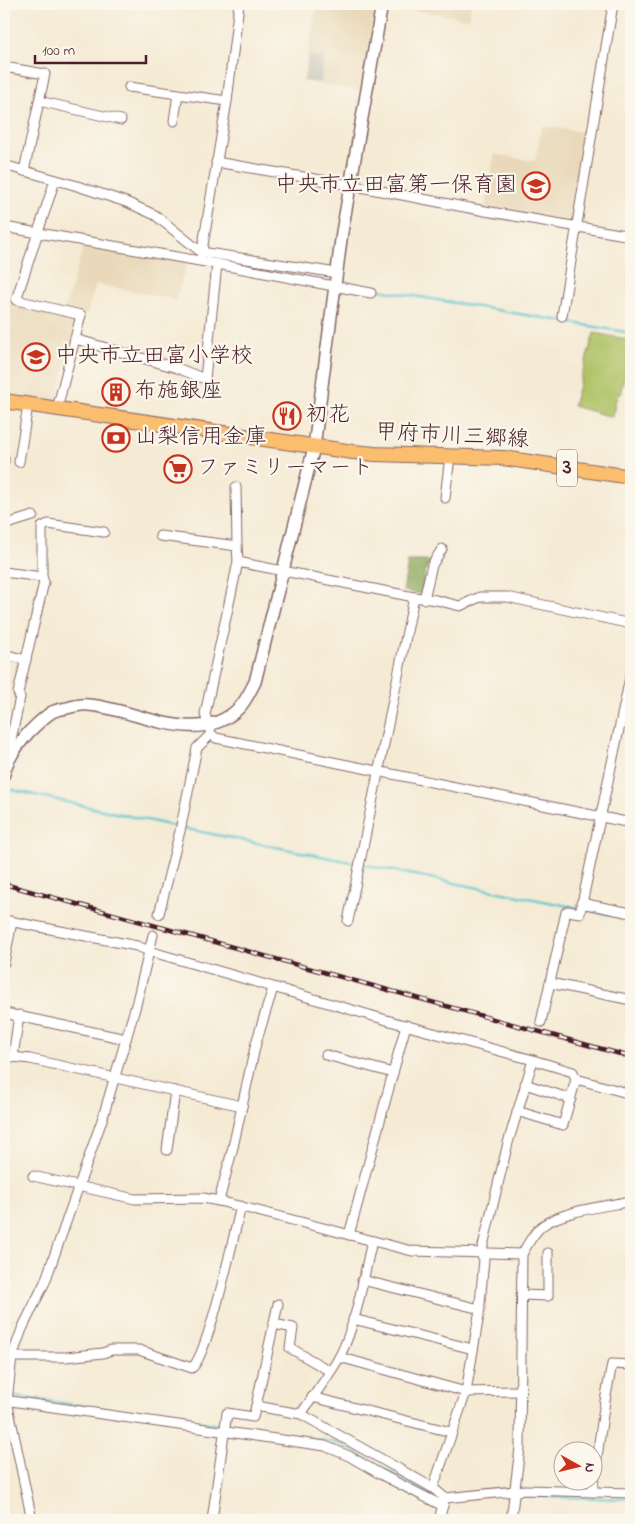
<svg xmlns="http://www.w3.org/2000/svg" width="635" height="1524" font-family="'Indie Flower','Klee One',sans-serif">
<style>
.built{fill:#e9d9ba}
.industrial{fill:#c9c3b8}
.green{fill:#b1c367;stroke:#7e7149}
.forest{fill:#8ca95c;stroke:#6b6444}
.lines{fill:none;stroke-linecap:round;stroke-linejoin:round}
.stream{stroke:#58c5cd;stroke-width:2.5}
.minor-casing{stroke:#866666;stroke-width:11}
.tertiary-casing{stroke:#866666;stroke-width:14}
.primary-casing{stroke:#866666;stroke-width:16}
.minor{stroke:#fff;stroke-width:9}
.tertiary{stroke:#fff;stroke-width:11}
.primary{stroke:#fbbd6e;stroke-width:14}
.rail-casing{stroke:#4a1f2b;stroke-width:4.5}
.rail{stroke:#fbf7ec;stroke-width:2.5;stroke-dasharray:8;stroke-linecap:butt}
.labels{text-anchor:middle;dominant-baseline:central;stroke-width:4.5;stroke-linejoin:round;paint-order:stroke}
.shield{fill:#fbf7ec;stroke:#7f6065;stroke-width:1}
.shield-label{font-size:21px;font-weight:bold;fill:#4a1f2b}
.poi-label{font-size:22px;fill:#4a1f2b;stroke:#fbf7ec;text-anchor:start}
.street-label{font-size:22px;fill:#4a1f2b;stroke:#fbf7ec}
</style>
<rect width="100%" height="100%" fill="#fbf7ec"/>
<filter id="ink" filterUnits="userSpaceOnUse"><feTurbulence type="fractalNoise" baseFrequency=".02" numOctaves="2"/><feDisplacementMap in="SourceGraphic" scale="10" xChannelSelector="R" yChannelSelector="G"/><feConvolveMatrix kernelMatrix="1 2 1 2 8 2 1 2 1" color-interpolation-filters="sRGB"/></filter>
<filter id="wash" filterUnits="userSpaceOnUse"><feTurbulence type="fractalNoise" baseFrequency=".0096" numOctaves="4" result="noise"/><feDisplacementMap in="SourceGraphic" scale="20" xChannelSelector="R" yChannelSelector="G"/><feGaussianBlur stdDeviation="1.12" result="paint"/><feColorMatrix in="noise" values="0 0 0 0 0 0 0 0 0 0 0 0 0 0 0 0 0 1.4 0 .05"/><feComposite in="paint" operator="in"/></filter>
<g filter="url(#wash)">
<rect width="100%" height="100%" fill="#f5ebd5"/>
<g class="built">
<path d="M317 4H338L375 11 360 91 303 81Z"/>
<path d="M386 4H471L469 19 385 5Z"/>
<path d="M542 126 591 133 576 226 485 211 494 154 535 161Z"/>
<path d="M85 243 188 261 175 300 96 284 87 313 78 318 56 404 4 396V300L63 313Z"/>
</g>
<path class="industrial" d="M309 55 325 57 320 83 304 81Z"/>
<path class="green" d="M594 333 631 340V370L626 369 620 394 617 395 612 417 573 406Z"/>
<path class="forest" d="M408 561H431L426 569 421 594 403 591Z"/>
<g class="lines">
<g class="stream">
<path d="M344 284 631 333"/>
<path d="M4 788 187 829 578 908"/>
<path d="M584 909 631 919"/>
<path d="M10 1396 222 1425"/>
<path d="M227 1426 333 1442 343 1445 431 1495"/>
<path d="M522 1496 631 1499"/>
</g>
</g>
</g>
<g filter="url(#ink)">
<g class="lines">
<g class="minor-casing">
<g id="minor">
<path d="M4 67 45 74 24 171"/>
<path d="M129 87 227 101"/>
<path d="M39 101 121 120"/>
<path d="M174 121 178 94"/>
<path d="M216 162 350 185 485 211 631 236"/>
<path d="M4 165 74 185 126 202 155 215 201 252 337 273"/>
<path d="M55 180 16 300 81 315 57 409"/>
<path d="M4 227 217 264 205 379 177 368 75 339"/>
<path d="M201 257 227 101 239 4"/>
<path d="M217 264 371 293"/>
<path d="M562 316 613 4"/>
<path d="M4 461V459"/>
<path d="M19 462 28 405"/>
<path d="M236 487 237 546"/>
<path d="M445 498 450 456"/>
<path d="M4 525 33 516"/>
<path d="M160 536 237 546 238 562"/>
<path d="M4 572 42 577"/>
<path d="M424 599 432 565 442 549"/>
<path d="M631 624 507 597H480L460 606 436 600 414 597 238 562 205 714 211 734 216 738 631 823"/>
<path d="M4 654 26 660"/>
<path d="M7 759 20 697 18 693 44 582 42 577V527L48 524 104 532"/>
<path d="M581 903 631 913"/>
<path d="M159 914 180 831 197 748 211 734"/>
<path d="M4 920 137 946 149 951 397 1023 533 1060 573 1072 576 1079 631 1094"/>
<path d="M348 921 414 597"/>
<path d="M4 963 12 922"/>
<path d="M550 983 631 1000"/>
<path d="M4 1013 126 1039"/>
<path d="M541 1022 566 912 568 911 580 913 631 673"/>
<path d="M326 1055 393 1073"/>
<path d="M4 1056 30 1059 242 1106"/>
<path d="M13 1057 19 1015"/>
<path d="M533 1060 508 1143 481 1254 484 1259 479 1315 466 1392 433 1488 445 1498 525 1490 631 1493"/>
<path d="M525 1084 571 1099"/>
<path d="M517 1111 563 1125 576 1079"/>
<path d="M167 1150 175 1091"/>
<path d="M33 1176 135 1199 203 1198 219 1201 412 1251 522 1254"/>
<path d="M219 1201 233 1147 256 1043 273 988"/>
<path d="M349 1235 406 1025"/>
<path d="M362 1280 480 1309"/>
<path d="M521 1295 548 1296V1253"/>
<path d="M278 1304 256 1406 301 1414 433 1488"/>
<path d="M353 1319 473 1349"/>
<path d="M274 1324 293 1328 290 1348 330 1371"/>
<path d="M12 1357H66L103 1353 111 1350H139L192 1368C209 1353 234 1234 241 1206"/>
<path d="M339 1357 466 1392 520 1391"/>
<path d="M312 1397 451 1432"/>
<path d="M4 1400 325 1446 349 1456 380 1474 443 1506"/>
<path d="M301 1414C314 1395 329 1376 340 1356 357 1321 363 1279 372 1241"/>
<path d="M592 1492 605 1401 612 1364 631 1365"/>
<path d="M32 1520 7 1401 12 1357 22 1329 45 1282 103 1117 136 1005 153 935"/>
<path d="M212 1520 227 1413 253 1417 256 1406"/>
<path d="M439 1520 444 1501"/>
<path d="M511 1520 520 1448 522 1254C528 1244 533 1233 542 1226 561 1211 607 1206 631 1201"/>
</g>
</g>
<g class="tertiary-casing">
<path id="tertiary" d="M4 774C7 758 19 744 29 732 36 725 44 717 52 712 56 710 62 709 67 708 74 706 82 704 89 705 137 709 198 749 239 708 246 701 250 691 255 682L314 447 342 232 382 4"/>
</g>
<g class="primary-casing">
<path id="primary" d="M4 401 353 452 375 454 503 458 631 477"/>
</g>
<use href="#minor" class="minor"/>
<use href="#tertiary" class="tertiary"/>
<use href="#primary" class="primary"/>
<g class="rail-casing">
<path id="rail" d="M4 884 631 1057"/>
</g>
<use href="#rail" class="rail"/>
</g>
</g>
<defs>
<g id="school-ring" transform="scale(1.4375)"><circle r="9.5" fill="#fbf7ec" stroke="#c8321e" stroke-width="1.5"/><path d="M0-5L7-2L0 1L-7-2ZM-4 1L0 2.5L4 1V4Q0 6-4 4Z" fill="#c8321e"/></g>
<g id="building-ring" transform="scale(1.4375)"><circle r="9.5" fill="#fbf7ec" stroke="#c8321e" stroke-width="1.5"/><path d="M-4-6H4V6H1V3H-1V6H-4ZM-2.5-4.3h1.7v1.8h-1.7ZM.8-4.3h1.7v1.8H.8ZM-2.5-1h1.7V.8h-1.7ZM.8-1h1.7V.8H.8Z" fill="#c8321e"/></g>
<g id="restaurant-ring" transform="scale(1.4375)"><circle r="9.5" fill="#fbf7ec" stroke="#c8321e" stroke-width="1.5"/><path d="M-5-6h1v4h1v-4h1v4h1v-4h1v5L-1.5 .5V6h-2V.5L-5-1ZM5-6V6H3V1.5H1.5Q1.5-4 5-6Z" fill="#c8321e"/></g>
<g id="bank-ring" transform="scale(1.4375)"><circle r="9.5" fill="#fbf7ec" stroke="#c8321e" stroke-width="1.5"/><path d="M-6-4H6V4H-6ZM0-2.3a2.3 2.3 0 1 0 0 4.6a2.3 2.3 0 1 0 0-4.6Z" fill="#c8321e"/></g>
<g id="supermarket-ring" transform="scale(1.4375)"><circle r="9.5" fill="#fbf7ec" stroke="#c8321e" stroke-width="1.5"/><path d="M-6-5.5h2.5l.6 2H6L4.5 2H-2.5L-4.4-4H-6ZM-1.5 3.2a1.3 1.3 0 1 0 .1 0ZM3 3.2a1.3 1.3 0 1 0 .1 0Z" fill="#c8321e"/></g>
</defs>
<g fill-rule="evenodd">
<use href="#school-ring" x="536" y="186"/>
<use href="#school-ring" x="36" y="357"/>
<use href="#building-ring" x="116" y="392"/>
<use href="#restaurant-ring" x="287" y="416"/>
<use href="#bank-ring" x="116" y="438"/>
<use href="#supermarket-ring" x="178" y="469"/>
</g>
<g class="labels">
<rect class="shield" x="557" y="449.5" width="20" height="37" rx="4"/>
<g class="shield-label">
<text x="567" y="468">3</text>
</g>
<g class="poi-label">
<text x="517" y="186" text-anchor="end">中央市立田富第一保育園</text>
<text x="55" y="357">中央市立田富小学校</text>
<text x="135" y="392">布施銀座</text>
<text x="306" y="416">初花</text>
<text x="135" y="438">山梨信用金庫</text>
<text x="197" y="469">ファミリーマート</text>
</g>
<g class="street-label">
<text transform="translate(452 437) rotate(3)">甲府市川三郷線</text>
</g>
</g>
<rect width="635" height="1524" fill="none" stroke="#fbf7ec" stroke-width="20"/>
<g transform="translate(578 1466) rotate(98)"><circle r="24" fill="#fbf7ec" stroke="#b4a19f"/>
<path d="M0-4L9 19L0 12L-9 19Z" fill="#c8321e"/>
<text y="-8" font-size="14" font-weight="bold" text-anchor="middle" fill="#4a1f2b">N</text>
</g>
<path d="M35 55v8h111v-8" fill="none" stroke="#4a1f2b" stroke-width="2.5"/>
<text x="42" y="55" font-size="15" fill="#4a1f2b" stroke="#fbf7ec" stroke-width="4" paint-order="stroke">100 m</text>
</svg>
